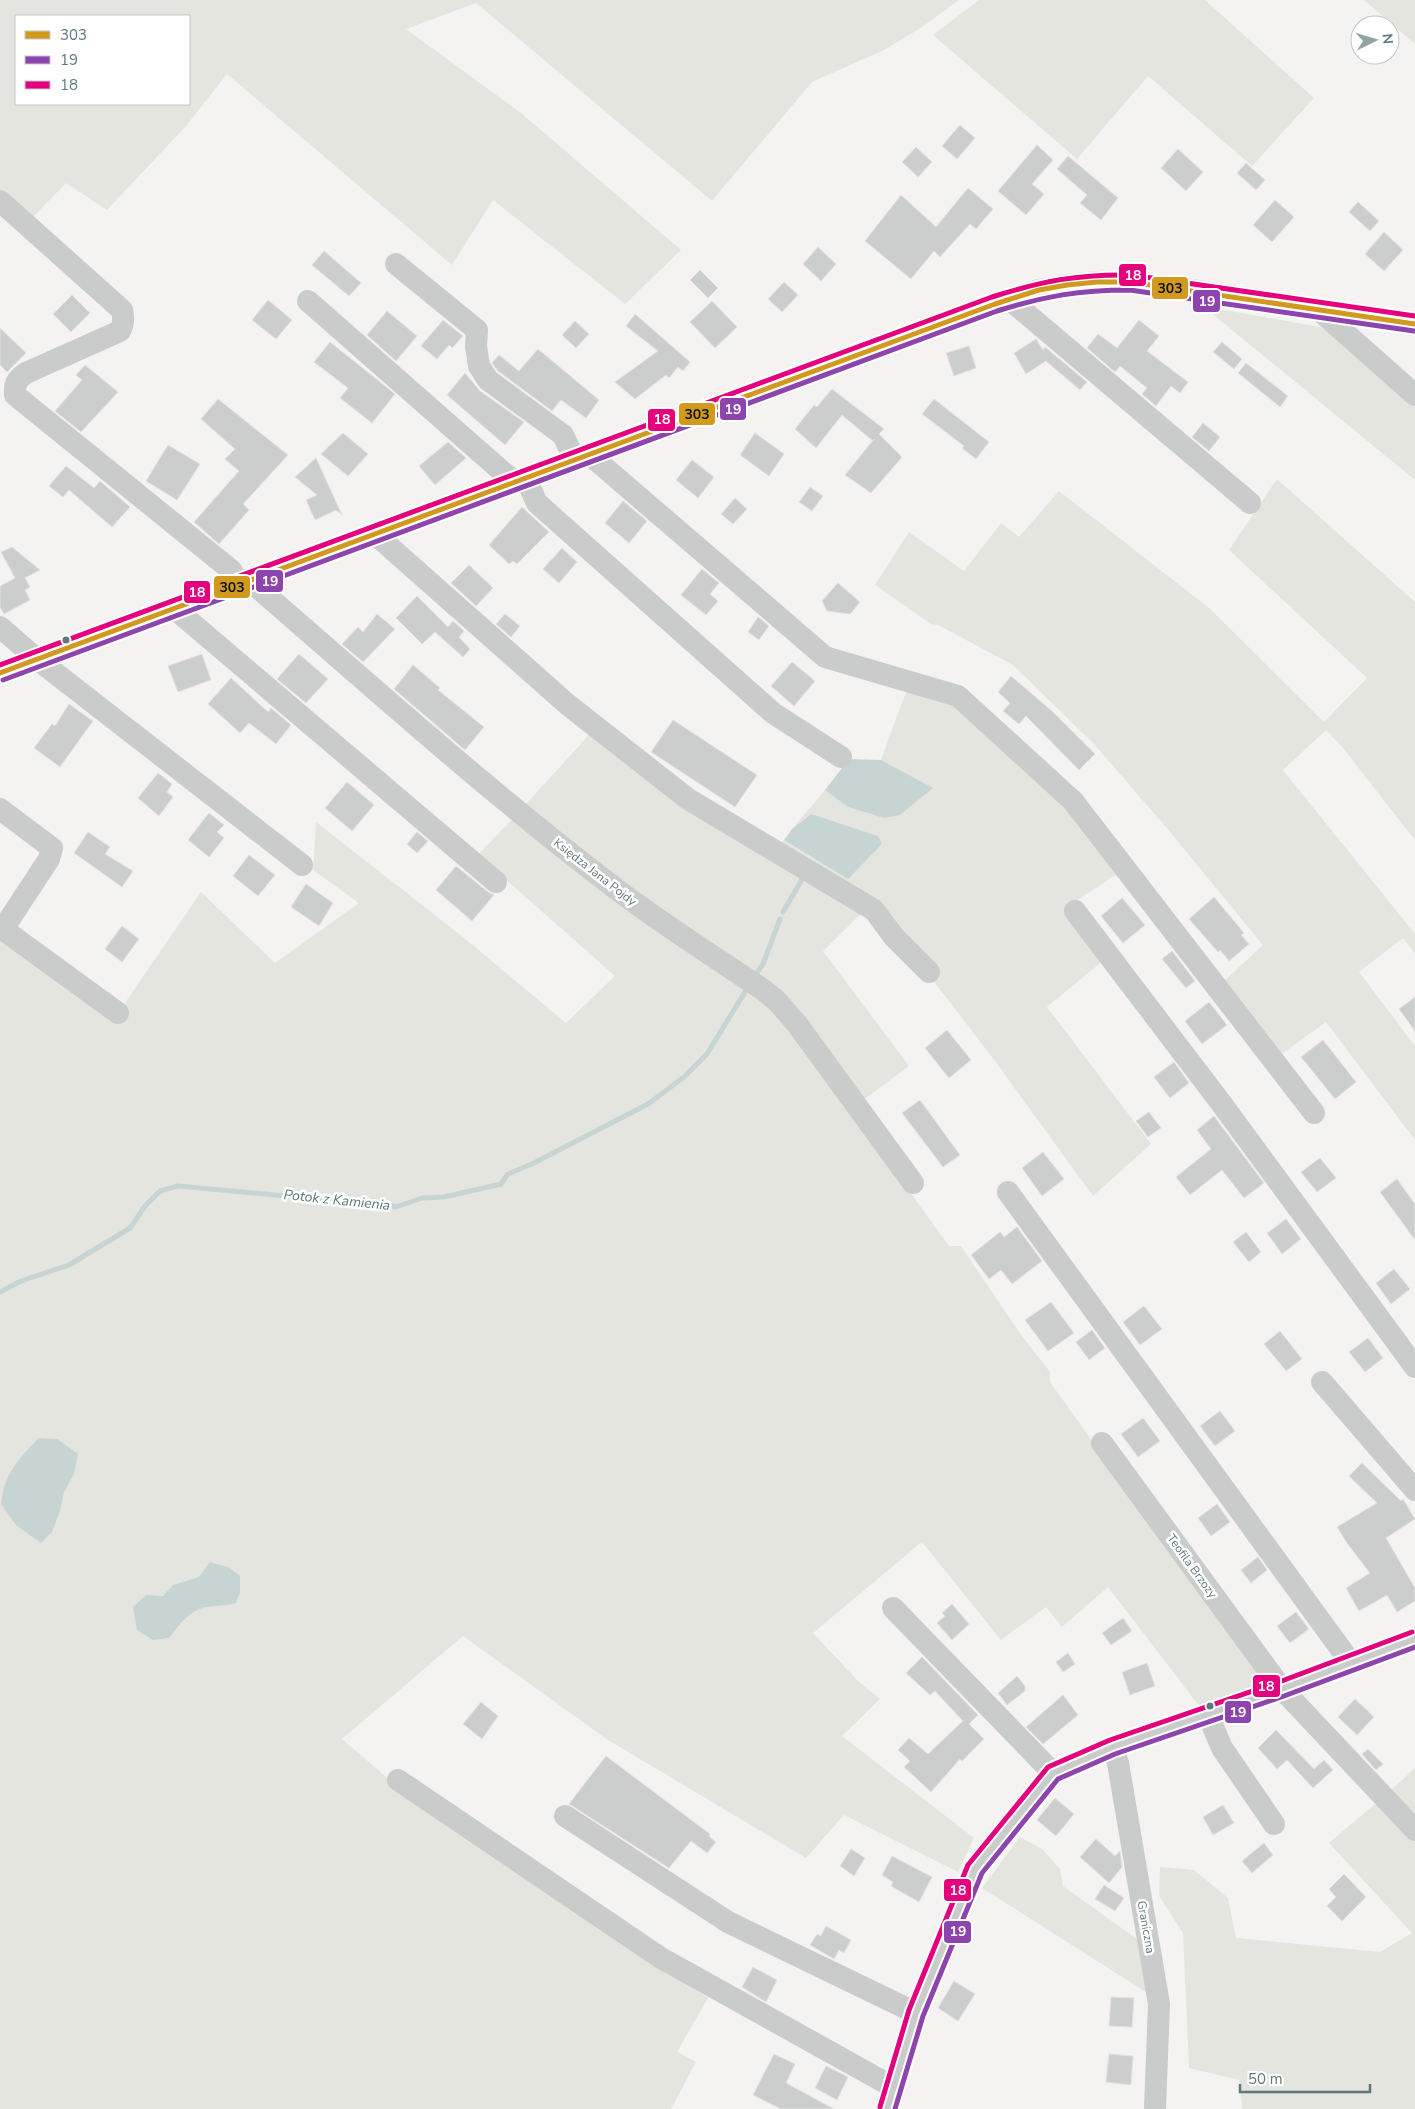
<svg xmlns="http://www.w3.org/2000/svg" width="1415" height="2109" font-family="'Nunito Sans',sans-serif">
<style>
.green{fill:#e4e5de;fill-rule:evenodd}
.water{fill:#c7d4d4}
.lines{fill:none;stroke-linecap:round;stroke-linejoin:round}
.stream{stroke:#c7d4d4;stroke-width:5}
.building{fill:#cccecd;stroke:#e3e2e1}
.minor{stroke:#cacbcb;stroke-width:22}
.bus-1-casing{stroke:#fff;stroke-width:9}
.bus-2-casing{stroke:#fff;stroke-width:9}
.bus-3-casing{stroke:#fff;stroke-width:9}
.bus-1{stroke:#d19a1f;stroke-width:5}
.bus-2{stroke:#8e44ad;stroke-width:5}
.bus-3{stroke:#e5007d;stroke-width:5}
.bus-dot{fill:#5e787d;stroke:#fff;stroke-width:2}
.labels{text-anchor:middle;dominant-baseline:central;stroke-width:5;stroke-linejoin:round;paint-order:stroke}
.street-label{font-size:12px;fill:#5e787d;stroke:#fff}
.water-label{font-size:14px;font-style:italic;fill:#58797a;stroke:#fff}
.line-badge{stroke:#fff;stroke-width:2}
.badge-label{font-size:14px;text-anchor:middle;font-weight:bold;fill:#fff}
.pale-badge-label{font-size:14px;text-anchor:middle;font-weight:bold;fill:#111}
</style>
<rect width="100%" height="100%" fill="#f4f3f1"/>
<g class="green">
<path d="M0 0H959L922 27 884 50 812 82 712 201 476 3 406 29 521 113 681 250 625 304 493 200 452 265 227 74 186 126 107 210 66 183 31 219 0 190ZM16 16H189V104H16Z"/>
<path d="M979 0H1205L1314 98 1252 166 1148 76 1077 159 933 35Z"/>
<path d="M1364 0H1415V44Z"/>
<path d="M1203 306 1336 330 1415 401V480Z"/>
<path d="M1277 479 1415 602V840L1343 748 1326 730 1283 770 1415 934V953L1403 938 1359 972 1415 1046V1140L1326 1022 1276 1058 1222 983 1263 945 1165 826 1094 744 1013 665 938 625 931 624 875 585 909 532 964 571 1001 523 1019 537 1059 491 1209 608 1324 722 1367 678 1229 550Z"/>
<path d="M907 689 946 700 1065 805 1120 872 1067 907 1104 960 1047 1007 1151 1144 1093 1196 995 1061 873 902 823 951 909 1066 862 1101 787 998 601 868 525 805 600 723 688 791 778 846 784 840 848 879 811 814 792 829 825 790 848 807 900 815 932 788 881 760Z"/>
<path d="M515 816 761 1000 791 1028 949 1246H961L1019 1332 1050 1372V1382L1268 1686 1200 1707 1108 1587 1062 1627 1046 1607 1001 1640 922 1542 813 1633 859 1682 880 1699 842 1736 974 1838 958 1872 844 1815 806 1858 608 1740 463 1636 342 1739 391 1781 565 1902 708 1998 677 2052 696 2062 671 2109H0V928L118 1013 201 892 275 963 359 903 313 870 316 822 468 941 566 1023 615 976 478 855Z"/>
<path d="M1415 1768V1824L1387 1794Z"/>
<path d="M1381 1799 1415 1835V2109H1242L1239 2080 1189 2068 1183 1933 1159 1896 1160 1867 1194 1870 1228 1898 1236 1938 1380 1952 1412 1933 1329 1843Z"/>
<path d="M1020 1837 1042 1849 1060 1869 1063 1886 1141 1942 1149 1994 982 1888Z"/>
</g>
<g class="water">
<path d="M849 759 881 760 933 788 900 815 884 818 848 807 825 790Z"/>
<path d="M811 814 878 836 882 844 848 879 784 840 792 829Z"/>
<path d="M39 1438 57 1439 78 1454 74 1474 64 1492 60 1511 52 1532 41 1543 16 1525 1 1504C4 1474 18 1459 39 1438Z"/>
<path d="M210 1562 230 1568 240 1576V1592L236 1603C224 1607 209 1604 197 1610 185 1616 177 1628 169 1638L153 1640 137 1630 133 1607 146 1595 163 1596 173 1585 199 1577Z"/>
</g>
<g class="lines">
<g class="stream">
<path d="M783 912 804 876"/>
<path d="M754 977 763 964 780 919"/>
<path d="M0 1292 21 1281 69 1265 130 1228 145 1206 160 1191 178 1186 307 1198 373 1201 396 1207 422 1198 444 1197 501 1184 508 1174 532 1164 648 1104 684 1077 707 1054 748 987"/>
</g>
</g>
<g class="building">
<path d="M960 125 975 138 957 159 942 146Z"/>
<path d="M1037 145 1053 160 1032 184 1044 194 1026 215 998 191Z"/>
<path d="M916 147 932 162 918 177 902 162Z"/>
<path d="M1178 149 1203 172 1186 191 1161 168Z"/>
<path d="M1068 156 1118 198 1101 220 1080 203 1087 195 1057 169Z"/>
<path d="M1246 163 1265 180 1256 190 1237 173Z"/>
<path d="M968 188 993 209 976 229 970 224 940 257 934 251 911 279 865 241 901 195 936 227Z"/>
<path d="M1275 200 1294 217 1272 242 1253 225Z"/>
<path d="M1358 202 1379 221 1370 231 1349 212Z"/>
<path d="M1384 232 1403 250 1384 271 1365 254Z"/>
<path d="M818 247 836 264 821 281 803 264Z"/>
<path d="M324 251 361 283 349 296 312 265Z"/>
<path d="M700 270 718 288 708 298 690 280Z"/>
<path d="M784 282 798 295 782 312 768 299Z"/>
<path d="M72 295 90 313 71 332 53 314Z"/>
<path d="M268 300 292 320 276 339 252 320Z"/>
<path d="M712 301 737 327 715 348 690 322Z"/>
<path d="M387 311 417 336 396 361 367 335Z"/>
<path d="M635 314 690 362 683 371 678 367 669 378 666 375 635 399 615 382 658 351 626 326Z"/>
<path d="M443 320 463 336 452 348 449 345 437 359 421 346Z"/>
<path d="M1139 320 1159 336 1147 351 1188 382 1180 393 1171 386 1156 406 1142 394 1147 388 1120 366 1115 372 1087 348 1098 334 1117 348Z"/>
<path d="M575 321 589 334 576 348 562 335Z"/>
<path d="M0 328 26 353 7 372 0 365Z"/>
<path d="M1036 339 1043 350 1045 347 1087 382 1080 390 1046 361 1026 374 1014 353Z"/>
<path d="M330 342 395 394 372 423 340 398 348 388 314 362Z"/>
<path d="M1222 342 1242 359 1234 369 1213 352Z"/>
<path d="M969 346 976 368 954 376 946 353Z"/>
<path d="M538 349 599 400 586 418 561 400 552 411 498 371 492 363 499 355 519 371Z"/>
<path d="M1246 363 1288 396 1280 407 1238 373Z"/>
<path d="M85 365 118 392 81 432 55 411 82 380 76 375Z"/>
<path d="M465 373 480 391 524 422 505 445 447 395Z"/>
<path d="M832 389 884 429 879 434 902 457 871 493 845 475 874 439 873 441 842 415 816 448 795 429 814 405 817 407Z"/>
<path d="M218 399 288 455 243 504 249 510 219 544 194 522 239 471 225 459 235 449 201 419Z"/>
<path d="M934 399 989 442 976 459 962 448 964 446 922 414Z"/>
<path d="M1203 423 1220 437 1209 451 1192 437Z"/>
<path d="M343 433 368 454 348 476 321 454Z"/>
<path d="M755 433 784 454 769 476 740 455Z"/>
<path d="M448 442 466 458 435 485 419 466Z"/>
<path d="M168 445 200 464 177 500 146 481Z"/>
<path d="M316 458 342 515 336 510 315 520 306 500 317 495 295 477Z"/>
<path d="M692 460 714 477 698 498 676 480Z"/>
<path d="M66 466 94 488 100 481 130 507 112 527 69 490 63 497 49 486Z"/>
<path d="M810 487 823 496 812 511 799 502Z"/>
<path d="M735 498 747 509 733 524 721 514Z"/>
<path d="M623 501 647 521 629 543 605 523Z"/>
<path d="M522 507 549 532 517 564 513 561 509 564 489 545Z"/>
<path d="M12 547 40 570 25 578 30 587 25 590 30 600 4 614 0 607V586L15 578 1 552Z"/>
<path d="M562 548 577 562 559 583 543 569Z"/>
<path d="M469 565 493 588 476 606 451 583Z"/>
<path d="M702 569 719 583 710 594 718 601 706 615 681 595Z"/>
<path d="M838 583 860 602 850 614 827 611 822 601Z"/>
<path d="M417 596 448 627 453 621 464 631 459 637 470 649 463 657 435 632 422 644 396 618Z"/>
<path d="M377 614 395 629 363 662 342 644 358 627 363 632Z"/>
<path d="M505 614 520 626 511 637 496 624Z"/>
<path d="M758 617 769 626 759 640 748 632Z"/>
<path d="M202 654 211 680 178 692 168 666Z"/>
<path d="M299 654 328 679 306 703 277 679Z"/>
<path d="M792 662 815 681 794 706 771 686Z"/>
<path d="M413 665 440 688 438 690 484 727 465 750 394 689Z"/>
<path d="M1011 676 1053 712 1095 754 1079 770 1026 716 1019 724 1003 711 1010 703 998 692Z"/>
<path d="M231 678 268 712 271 708 291 725 276 744 249 723 240 733 208 704Z"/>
<path d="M69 704 93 721 60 767 34 748 52 724 55 726Z"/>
<path d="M673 720 757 775 735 807 651 752Z"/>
<path d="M158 773 172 784 167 792 173 797 159 816 138 798Z"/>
<path d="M347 782 374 805 352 831 325 808Z"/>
<path d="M209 813 224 825 217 832 224 838 209 857 188 840Z"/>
<path d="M88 832 110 847 105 854 133 871 122 887 74 853Z"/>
<path d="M417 832 428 841 417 853 407 844Z"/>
<path d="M249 855 275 875 258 896 233 876Z"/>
<path d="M456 866 488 892 494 895 472 921 436 890Z"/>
<path d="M306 884 333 903 319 926 291 907Z"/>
<path d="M1214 897 1244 933 1241 935 1249 944 1229 961 1220 950 1218 952 1189 919Z"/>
<path d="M1122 898 1145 925 1123 943 1101 916Z"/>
<path d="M122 926 139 939 122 962 105 949Z"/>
<path d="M1172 951 1195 981 1186 988 1162 959Z"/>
<path d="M1415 997V1031L1399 1009Z"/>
<path d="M1209 1002 1227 1025 1202 1044 1185 1021Z"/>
<path d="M947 1030 971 1060 949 1078 925 1048Z"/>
<path d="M1323 1040 1356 1082 1335 1099 1301 1057Z"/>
<path d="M1174 1062 1189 1083 1170 1098 1154 1077Z"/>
<path d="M920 1100 960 1155 943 1167 902 1113Z"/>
<path d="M1149 1112 1161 1128 1148 1137 1136 1121Z"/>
<path d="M1214 1116 1264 1183 1244 1198 1222 1170 1190 1195 1176 1177 1211 1149 1197 1130Z"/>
<path d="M1043 1152 1064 1179 1042 1196 1022 1168Z"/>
<path d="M1320 1158 1336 1178 1317 1192 1301 1172Z"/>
<path d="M1397 1179 1415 1204V1240L1380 1192Z"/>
<path d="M1286 1219 1301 1239 1282 1254 1267 1233Z"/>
<path d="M1017 1227 1042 1261 1012 1284 1001 1270 989 1279 971 1255 1000 1232 1004 1237Z"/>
<path d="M1246 1232 1261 1252 1249 1262 1233 1242Z"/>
<path d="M1394 1269 1410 1289 1391 1304 1376 1283Z"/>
<path d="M1051 1302 1074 1333 1048 1351 1025 1320Z"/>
<path d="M1144 1306 1162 1329 1140 1345 1123 1322Z"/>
<path d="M1092 1330 1105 1348 1089 1360 1076 1342Z"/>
<path d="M1280 1331 1302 1359 1286 1371 1264 1344Z"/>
<path d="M1368 1338 1383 1358 1365 1372 1349 1352Z"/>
<path d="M1220 1411 1235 1431 1215 1446 1200 1426Z"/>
<path d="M1143 1418 1160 1441 1138 1457 1121 1434Z"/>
<path d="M1362 1463 1401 1501 1403 1499 1415 1519 1386 1538 1415 1588V1601L1397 1612 1387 1595 1359 1611 1346 1588 1370 1573 1347 1543 1337 1527 1377 1503 1349 1476Z"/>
<path d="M1217 1504 1230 1522 1211 1536 1198 1518Z"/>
<path d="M1258 1557 1267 1570 1251 1583 1241 1570Z"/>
<path d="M952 1604 969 1624 952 1640 937 1623 945 1616 942 1613Z"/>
<path d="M1296 1612 1309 1629 1290 1643 1277 1626Z"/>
<path d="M1123 1618 1132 1631 1111 1645 1102 1633Z"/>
<path d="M1068 1653 1075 1664 1063 1672 1056 1662Z"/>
<path d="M922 1657 978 1715 969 1724 984 1739 962 1761 960 1759 931 1792 904 1767 910 1761 898 1750 909 1738 928 1754 963 1721 935 1691 930 1695 906 1673Z"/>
<path d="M1147 1663 1155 1686 1130 1695 1122 1672Z"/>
<path d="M1017 1676 1025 1686V1691L1007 1705 998 1693Z"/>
<path d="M1063 1695 1078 1715 1043 1744 1026 1727Z"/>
<path d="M1355 1699 1374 1717 1357 1735 1338 1717Z"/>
<path d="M481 1702 498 1716 482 1739 463 1724Z"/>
<path d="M1276 1730 1314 1769 1324 1760 1333 1770 1313 1788 1287 1760 1277 1769 1258 1748Z"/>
<path d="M1368 1749 1383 1764 1376 1770 1362 1754Z"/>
<path d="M606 1756 710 1834 709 1836 716 1842 707 1853 691 1841 669 1868 569 1804Z"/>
<path d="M1055 1798 1074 1814 1056 1836 1037 1820Z"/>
<path d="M1223 1805 1234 1823 1213 1835 1203 1817Z"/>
<path d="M1096 1839 1115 1856 1120 1851 1122 1867 1109 1883 1080 1857Z"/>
<path d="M1264 1843 1273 1855 1252 1873 1242 1861Z"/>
<path d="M851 1849 865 1858 854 1876 840 1866Z"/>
<path d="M892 1856 932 1877 919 1902 891 1886 893 1882 882 1875Z"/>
<path d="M1344 1874 1366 1897 1342 1921 1327 1906 1336 1897 1329 1889Z"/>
<path d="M1104 1885 1124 1898 1115 1911 1095 1899Z"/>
<path d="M826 1926 851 1940 844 1953 839 1950 834 1959 810 1945 817 1934 821 1936Z"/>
<path d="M753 1967 777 1980 766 2002 742 1987Z"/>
<path d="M954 1981 975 1994 958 2021 938 2008Z"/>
<path d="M1111 1997 1134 1998 1132 2027 1109 2026Z"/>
<path d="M774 2054 795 2064 786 2083 834 2109H781L753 2095Z"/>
<path d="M1109 2054 1133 2056 1131 2085 1106 2082Z"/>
<path d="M826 2066 848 2077 837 2100 815 2088Z"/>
</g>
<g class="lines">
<g class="minor">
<path d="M0 201 122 310C124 318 124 324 120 331L26 373C17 379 14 384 15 395L231 570 240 585"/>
<path d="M396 264 477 330 476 346 479 366 488 380 563 435 575 460"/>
<path d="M1009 299 1250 503"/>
<path d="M308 301 505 474 517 482"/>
<path d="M1318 309 1415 395"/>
<path d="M590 455 825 657 958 696 1073 801 1314 1113"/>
<path d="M526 479 537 503 773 713 841 757"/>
<path d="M375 534 567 704 688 799 874 910 894 937 929 972"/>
<path d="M250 581C370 685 489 792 615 888 662 924 713 956 762 989L776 1000 797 1024 913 1183"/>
<path d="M175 609 496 882"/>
<path d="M0 627 37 659 302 865"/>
<path d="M0 673 995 304 1039 290 1067 285 1097 282H1130L1178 288 1415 324"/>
<path d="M0 809 52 848 49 859 7 923 8 933 118 1013"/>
<path d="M1075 911 1221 1103 1415 1367"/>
<path d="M1008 1192 1351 1663"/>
<path d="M1322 1382 1415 1490"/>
<path d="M1102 1443 1282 1689 1415 1830"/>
<path d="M893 1608 1053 1773"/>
<path d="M1208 1715 1222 1748 1274 1824"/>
<path d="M1112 1747 1118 1763 1159 2004 1155 2109"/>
<path d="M398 1780 661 1958 893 2087"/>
<path d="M565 1816 728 1922 916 2013"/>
<path d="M887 2109 916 2013 975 1869 1053 1773 1112 1747 1282 1689 1415 1639"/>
</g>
<g class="bus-1-casing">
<path id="bus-1" d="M0 673 995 304 1039 290 1067 285 1097 282H1130L1415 324"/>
</g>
<g class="bus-2-casing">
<g id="bus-2">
<path d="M3 680 997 311C1046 296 1078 290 1130 290L1414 331"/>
<path d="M895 2109 923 2016 982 1873 1058 1779 1115 1754 1284 1696 1415 1647"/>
</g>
</g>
<g class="bus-3-casing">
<g id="bus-3">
<path d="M0 665 992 297C1042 281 1078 274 1131 275L1415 316"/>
<path d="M880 2107 909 2010 968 1865 1048 1767 1110 1740 1279 1682 1412 1632"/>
</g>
</g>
<use href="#bus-1" class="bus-1"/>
<use href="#bus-2" class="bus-2"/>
<use href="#bus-3" class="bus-3"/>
</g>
<g class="bus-dot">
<circle cx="66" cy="640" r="4.5"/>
<circle cx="1210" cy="1706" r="4.5"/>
</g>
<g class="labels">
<g class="street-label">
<text transform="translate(595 872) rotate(38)">Księdza Jana Pojdy</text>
<text transform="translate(1192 1566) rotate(54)">Teofila Brzozy</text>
<text transform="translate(1146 1927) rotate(80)">Graniczna</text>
</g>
<g class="water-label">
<text transform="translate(337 1200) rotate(6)">Potok z Kamienia</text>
</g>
</g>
<g class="line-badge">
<rect x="1118" y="263" width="29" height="24" rx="5" fill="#e5007d"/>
<rect x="1151" y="276" width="38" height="24" rx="5" fill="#d19a1f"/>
<rect x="1192" y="289" width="29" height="24" rx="5" fill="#8e44ad"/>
<rect x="719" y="397" width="28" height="24" rx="5" fill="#8e44ad"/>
<rect x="678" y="402" width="38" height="24" rx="5" fill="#d19a1f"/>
<rect x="647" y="408" width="29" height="24" rx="5" fill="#e5007d"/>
<rect x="255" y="569" width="29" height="24" rx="5" fill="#8e44ad"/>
<rect x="213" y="575" width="38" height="24" rx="5" fill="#d19a1f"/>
<rect x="183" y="580" width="28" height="24" rx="5" fill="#e5007d"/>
<rect x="1252" y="1674" width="29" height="24" rx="5" fill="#e5007d"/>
<rect x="1224" y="1700" width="28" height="24" rx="5" fill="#8e44ad"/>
<rect x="943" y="1878" width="29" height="24" rx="5" fill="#e5007d"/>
<rect x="943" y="1920" width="29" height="24" rx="5" fill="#8e44ad"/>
</g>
<g class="badge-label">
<text x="1133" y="280">18</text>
<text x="1207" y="306">19</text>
<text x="733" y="414">19</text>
<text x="662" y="424">18</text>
<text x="270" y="586">19</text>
<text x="197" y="597">18</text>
<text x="1266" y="1691">18</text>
<text x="1238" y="1717">19</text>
<text x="958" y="1895">18</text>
<text x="958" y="1936">19</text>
</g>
<g class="pale-badge-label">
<text x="1170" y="293">303</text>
<text x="697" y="419">303</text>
<text x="232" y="592">303</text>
</g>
<rect x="15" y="15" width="175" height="90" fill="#ffffff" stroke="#bfc9cb"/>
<rect x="25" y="31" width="25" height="8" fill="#d19a1f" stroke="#bfc9cb"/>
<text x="60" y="40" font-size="15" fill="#5e787d">303</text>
<rect x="25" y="56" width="25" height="8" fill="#8e44ad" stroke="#bfc9cb"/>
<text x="60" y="65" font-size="15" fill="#5e787d">19</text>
<rect x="25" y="81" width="25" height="8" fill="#e5007d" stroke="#bfc9cb"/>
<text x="60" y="90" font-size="15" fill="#5e787d">18</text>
<g transform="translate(1375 40) rotate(85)"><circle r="24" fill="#ffffff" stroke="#bfc9cb"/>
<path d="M0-4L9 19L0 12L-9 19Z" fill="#92a3a6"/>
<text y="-8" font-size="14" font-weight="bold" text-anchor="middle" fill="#5e787d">N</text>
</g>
<path d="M1240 2084v8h130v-8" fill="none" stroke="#5e787d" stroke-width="2.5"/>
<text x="1248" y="2084" font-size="15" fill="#5e787d" stroke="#ffffff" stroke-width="4" paint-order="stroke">50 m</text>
</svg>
